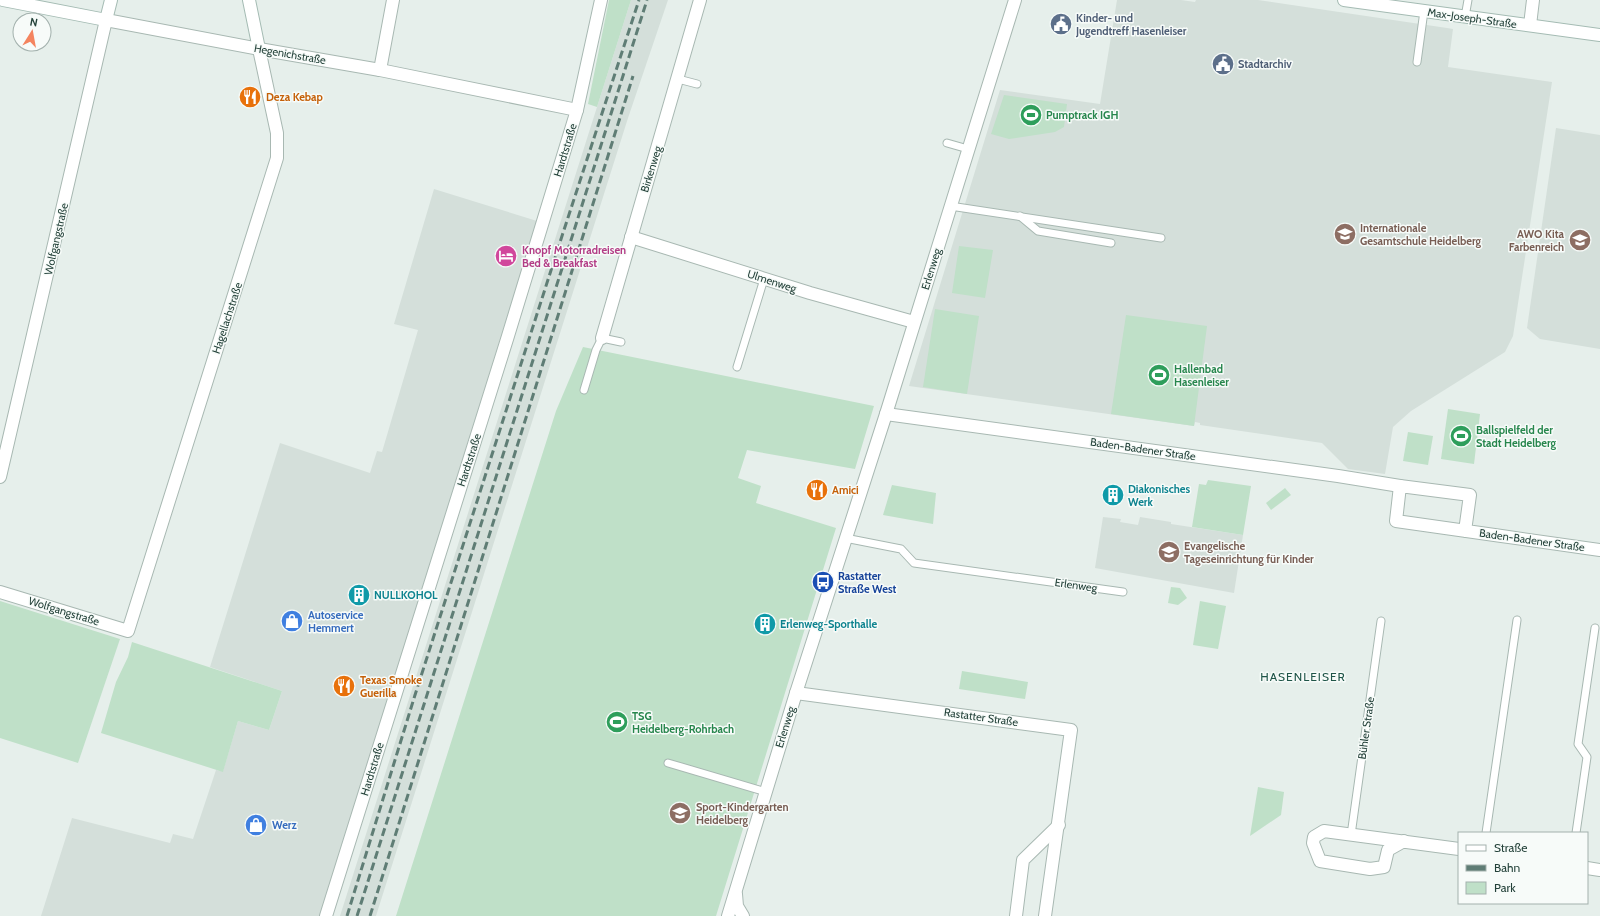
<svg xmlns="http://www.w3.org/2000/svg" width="1600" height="916" font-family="Cabin,sans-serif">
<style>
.built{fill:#d4dfda}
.green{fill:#bfe0c8}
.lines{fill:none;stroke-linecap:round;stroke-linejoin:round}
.lane-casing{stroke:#a8b8b2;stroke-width:9}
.street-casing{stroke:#a8b8b2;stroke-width:14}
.secondary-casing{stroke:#a4bbb3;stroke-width:14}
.lane{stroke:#fff;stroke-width:7}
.street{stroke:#fff;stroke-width:12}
.secondary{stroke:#fff;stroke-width:12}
.rail{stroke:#5f7d75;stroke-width:3;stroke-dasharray:8 4;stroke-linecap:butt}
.labels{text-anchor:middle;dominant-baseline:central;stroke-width:3;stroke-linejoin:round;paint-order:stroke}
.service-label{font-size:11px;font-weight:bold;fill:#4e5e75;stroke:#f7fbf9;text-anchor:start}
.street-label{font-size:11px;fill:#24423a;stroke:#f7fbf9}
.food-label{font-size:11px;font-weight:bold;fill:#c56008;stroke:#f7fbf9;text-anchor:start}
.leisure-label{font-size:11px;font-weight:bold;fill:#27864d;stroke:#f7fbf9;text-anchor:start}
.education-label{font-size:11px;font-weight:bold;fill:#785e54;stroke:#f7fbf9;text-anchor:start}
.hotel-label{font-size:11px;font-weight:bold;fill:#b23c85;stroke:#f7fbf9;text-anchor:start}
.culture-label{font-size:11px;font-weight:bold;fill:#0d838f;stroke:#f7fbf9;text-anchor:start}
.transit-label{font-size:11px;font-weight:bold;fill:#164399;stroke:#f7fbf9;text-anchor:start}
.shop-label{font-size:11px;font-weight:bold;fill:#366cbe;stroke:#f7fbf9;text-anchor:start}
.neighbourhood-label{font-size:12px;letter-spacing:1px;fill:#1f5548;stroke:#f7fbf9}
</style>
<rect width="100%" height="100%" fill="#e6efeb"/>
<g class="built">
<path d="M631 0H668L628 118 376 916H340Z"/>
<path d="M1117 0H1181L1195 2 1196 0H1258L1447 28 1453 29 1448 67 1552 82 1513 336 1505 352 1411 411 1393 427 1385 474 1348 469 1322 443 1200 425V423L1195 422 1194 426 909 386 1000 90 1100 104Z"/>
<path d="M1556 128 1600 135V349L1540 339 1527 328Z"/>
<path d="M434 189 537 221 320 916H41L72 818 170 843 173 834 193 839 216 770 223 771 238 721 269 730 282 691 210 667 280 443 370 473 377 451 382 452 418 330 394 324Z"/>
<path d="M1103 517 1121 519 1120 522 1138 525 1140 517 1171 522V524L1243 535 1234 593 1095 568Z"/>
</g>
<g class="green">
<path d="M609 0H631L597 107 588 104Z"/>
<path d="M1004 95 1067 104 1064 127 1055 132 1009 139 991 134Z"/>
<path d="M959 246 993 250 985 298 952 293Z"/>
<path d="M935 309 979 316 967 394 923 387Z"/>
<path d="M1126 315 1207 326 1194 426 1111 414Z"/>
<path d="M583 347 874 406 855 469 747 450 738 478 761 486 756 503 836 528 716 916H396L556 411Z"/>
<path d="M1448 409 1480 414 1474 464 1441 459Z"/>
<path d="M1408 432 1433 436 1428 465 1403 461Z"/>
<path d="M1208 480 1251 486 1243 535 1192 527 1199 484 1206 485Z"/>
<path d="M892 485 936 493 933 524 883 515Z"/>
<path d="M1285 488 1291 495 1271 510 1266 503Z"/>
<path d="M1171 587 1180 588 1187 598 1178 605 1168 603Z"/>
<path d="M0 601 120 639 78 763 0 738Z"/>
<path d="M1200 601 1226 606 1218 649 1193 645Z"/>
<path d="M132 642 282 691 269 730 238 721 223 772 101 733 116 682 128 657Z"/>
<path d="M962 671 1028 682 1025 699 959 689Z"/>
<path d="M1258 787 1284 792 1281 815 1250 836Z"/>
</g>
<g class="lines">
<g class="lane-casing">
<g id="lane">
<path d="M1465 17 1468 0"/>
<path d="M1417 62 1424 11"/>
<path d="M678 79 697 84"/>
<path d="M947 143 968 149"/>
<path d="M950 206 1161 238"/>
<path d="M1020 216 1038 231 1111 243"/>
<path d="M737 367 764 279"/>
<path d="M584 390 596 350 602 338 621 342"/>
<path d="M845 538 901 549 914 563 1123 592"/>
<path d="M668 763 766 792"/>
<path d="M1486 833 1517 620"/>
<path d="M1576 833 1587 757 1578 744 1595 628"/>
<path d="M1351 835 1381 621"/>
</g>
</g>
<g class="street-casing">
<g id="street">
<path d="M1530 25 1533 0"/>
<path d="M380 70 393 0"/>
<path d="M631 237 810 293 914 322"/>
<path d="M602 338 700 0"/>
<path d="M886 414 1338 476 1400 486"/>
<path d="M0 477 106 20 259 49 380 70 577 110"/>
<path d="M1465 531 1470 495 1400 486 1396 521C1464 531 1532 540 1600 550"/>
<path d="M0 592 128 631 277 158V133L259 49"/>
<path d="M796 693 1071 730 1045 916"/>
<path d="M1404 841 1388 850 1384 867 1370 869 1320 861 1313 843 1314 837 1324 831 1459 849"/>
<path d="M1587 868 1600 870"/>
<path d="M736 894 737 906 743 916"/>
<path d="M326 916 508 336 577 110 601 0"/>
<path d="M728 916 796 693 886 414 1015 0"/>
<path d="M1016 916 1023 860 1059 825"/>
</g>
</g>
<g class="secondary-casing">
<g id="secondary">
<path d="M3 0 106 20 111 0"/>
<path d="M249 0 259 49"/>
<path d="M1344 0 1600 35"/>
</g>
</g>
<use href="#lane" class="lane"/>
<use href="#street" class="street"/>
<use href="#secondary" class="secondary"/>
<g class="rail">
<path d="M347 916 415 695 562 236 639 0"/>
<path d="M357 916 647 0"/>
<path d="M370 916 633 76"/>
</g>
</g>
<defs>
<g id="civic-disc" transform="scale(1.15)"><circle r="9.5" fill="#5c6f8a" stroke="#f7fbf9"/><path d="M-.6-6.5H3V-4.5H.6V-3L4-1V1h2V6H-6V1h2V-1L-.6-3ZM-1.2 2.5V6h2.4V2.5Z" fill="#fff"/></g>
<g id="restaurant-disc" transform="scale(1.15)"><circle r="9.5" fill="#e8710a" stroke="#f7fbf9"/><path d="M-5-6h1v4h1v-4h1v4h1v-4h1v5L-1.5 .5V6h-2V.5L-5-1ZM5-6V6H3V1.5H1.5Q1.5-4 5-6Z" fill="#fff"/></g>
<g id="stadium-disc" transform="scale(1.15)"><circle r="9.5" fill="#2e9e5b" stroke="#f7fbf9"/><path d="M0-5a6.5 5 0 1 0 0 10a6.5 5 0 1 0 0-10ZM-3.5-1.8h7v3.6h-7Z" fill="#fff"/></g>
<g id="school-disc" transform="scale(1.15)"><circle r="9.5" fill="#8d6e63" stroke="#f7fbf9"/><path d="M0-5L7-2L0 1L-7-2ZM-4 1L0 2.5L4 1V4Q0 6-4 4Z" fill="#fff"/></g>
<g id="hotel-disc" transform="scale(1.15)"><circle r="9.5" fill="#d1479c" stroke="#f7fbf9"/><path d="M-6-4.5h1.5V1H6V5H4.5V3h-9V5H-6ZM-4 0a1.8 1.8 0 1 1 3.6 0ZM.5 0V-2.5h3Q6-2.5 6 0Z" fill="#fff"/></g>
<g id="building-disc" transform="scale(1.15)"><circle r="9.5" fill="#0f9aa8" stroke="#f7fbf9"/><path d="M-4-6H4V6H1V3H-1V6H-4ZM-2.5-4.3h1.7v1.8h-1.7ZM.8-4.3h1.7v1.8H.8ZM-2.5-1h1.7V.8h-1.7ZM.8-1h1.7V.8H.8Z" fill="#fff"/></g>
<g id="bus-disc" transform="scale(1.15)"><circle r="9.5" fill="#1a4fb4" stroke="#f7fbf9"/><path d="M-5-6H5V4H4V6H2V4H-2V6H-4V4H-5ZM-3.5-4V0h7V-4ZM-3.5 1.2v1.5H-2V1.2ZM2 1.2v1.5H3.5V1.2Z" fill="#fff"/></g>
<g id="shop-disc" transform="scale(1.15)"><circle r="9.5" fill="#3f7fe0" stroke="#f7fbf9"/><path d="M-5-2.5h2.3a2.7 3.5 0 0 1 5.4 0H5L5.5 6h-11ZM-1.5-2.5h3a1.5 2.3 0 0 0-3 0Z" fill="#fff"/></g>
</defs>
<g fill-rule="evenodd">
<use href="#civic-disc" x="1061" y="24"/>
<use href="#civic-disc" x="1223" y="64"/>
<use href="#restaurant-disc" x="250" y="97"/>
<use href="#stadium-disc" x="1031" y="115"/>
<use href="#school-disc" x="1345" y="234"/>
<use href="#school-disc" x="1580" y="240"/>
<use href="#hotel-disc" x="506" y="256"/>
<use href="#stadium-disc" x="1159" y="375"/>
<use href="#stadium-disc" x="1461" y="436"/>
<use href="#restaurant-disc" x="817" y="490"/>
<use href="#building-disc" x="1113" y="495"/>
<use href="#school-disc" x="1169" y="552"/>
<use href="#bus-disc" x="823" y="582"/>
<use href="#building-disc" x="359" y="595"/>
<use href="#shop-disc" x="292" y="621"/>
<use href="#building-disc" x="765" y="624"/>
<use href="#restaurant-disc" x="344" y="686"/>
<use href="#stadium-disc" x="617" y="722"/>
<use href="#school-disc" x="680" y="813"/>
<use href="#shop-disc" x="256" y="825"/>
</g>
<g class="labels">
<g class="service-label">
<text x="1076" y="18">Kinder- und<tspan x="1076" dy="13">Jugendtreff Hasenleiser</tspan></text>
<text x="1238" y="64">Stadtarchiv</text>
</g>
<g class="street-label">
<text transform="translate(1472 18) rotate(8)">Max-Joseph-Straße</text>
<text transform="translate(290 54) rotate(10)">Hegenichstraße</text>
<text transform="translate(565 150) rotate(-73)">Hardtstraße</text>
<text transform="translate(651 169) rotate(-73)">Birkenweg</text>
<text transform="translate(56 239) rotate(-77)">Wolfgangstraße</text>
<text transform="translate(931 269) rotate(-73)">Erlenweg</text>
<text transform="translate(772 281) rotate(18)">Ulmenweg</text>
<text transform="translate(227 318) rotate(-72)">Hagellachstraße</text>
<text transform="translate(1143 449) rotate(8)">Baden-Badener Straße</text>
<text transform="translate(469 460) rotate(-72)">Hardtstraße</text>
<text transform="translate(1532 540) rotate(8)">Baden-Badener Straße</text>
<text transform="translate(1076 585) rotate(8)">Erlenweg</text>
<text transform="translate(64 611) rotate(17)">Wolfgangstraße</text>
<text transform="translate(981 717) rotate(8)">Rastatter Straße</text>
<text transform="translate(785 727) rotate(-73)">Erlenweg</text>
<text transform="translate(1366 728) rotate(-82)">Bühler Straße</text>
<text transform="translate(372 769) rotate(-73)">Hardtstraße</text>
</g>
<g class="food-label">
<text x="266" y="97">Deza Kebap</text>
<text x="832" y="490">Amici</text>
<text x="360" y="680">Texas Smoke<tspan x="360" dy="13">Guerilla</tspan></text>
</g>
<g class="leisure-label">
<text x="1046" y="115">Pumptrack IGH</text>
<text x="1174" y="369">Hallenbad<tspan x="1174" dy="13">Hasenleiser</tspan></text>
<text x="1476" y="430">Ballspielfeld der<tspan x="1476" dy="13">Stadt Heidelberg</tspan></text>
<text x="632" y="716">TSG<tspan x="632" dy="13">Heidelberg-Rohrbach</tspan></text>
</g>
<g class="education-label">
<text x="1360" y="228">Internationale<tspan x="1360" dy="13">Gesamtschule Heidelberg</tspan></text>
<text x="1564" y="234" text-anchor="end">AWO Kita<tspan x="1564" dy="13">Farbenreich</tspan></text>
<text x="1184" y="546">Evangelische<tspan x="1184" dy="13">Tageseinrichtung für Kinder</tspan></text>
<text x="696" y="807">Sport-Kindergarten<tspan x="696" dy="13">Heidelberg</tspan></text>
</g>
<g class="hotel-label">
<text x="522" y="250">Knopf Motorradreisen<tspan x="522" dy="13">Bed &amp; Breakfast</tspan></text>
</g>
<g class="culture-label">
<text x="1128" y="489">Diakonisches<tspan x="1128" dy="13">Werk</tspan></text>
<text x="374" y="595">NULLKOHOL</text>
<text x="780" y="624">Erlenweg-Sporthalle</text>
</g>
<g class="transit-label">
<text x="838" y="576">Rastatter<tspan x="838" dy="13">Straße West</tspan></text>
</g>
<g class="shop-label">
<text x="308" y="615">Autoservice<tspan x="308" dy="13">Hemmert</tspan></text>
<text x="272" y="825">Werz</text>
</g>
<g class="neighbourhood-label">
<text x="1303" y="676">HASENLEISER</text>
</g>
</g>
<rect x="1458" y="832" width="130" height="72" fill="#f7fbf9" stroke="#a3b1ad"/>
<rect x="1466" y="845" width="20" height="6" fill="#ffffff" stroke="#a3b1ad"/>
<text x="1494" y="852" font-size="12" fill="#24423a">Straße</text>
<rect x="1466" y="865" width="20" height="6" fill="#5f7d75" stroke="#a3b1ad"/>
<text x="1494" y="872" font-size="12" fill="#24423a">Bahn</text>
<rect x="1466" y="882" width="20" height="12" fill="#bfe0c8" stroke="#a3b1ad"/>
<text x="1494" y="892" font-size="12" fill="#24423a">Park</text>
<g transform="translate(32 32) rotate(11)"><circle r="19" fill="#f7fbf9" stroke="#a3b1ad"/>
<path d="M0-3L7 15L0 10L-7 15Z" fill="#f4845f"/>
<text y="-6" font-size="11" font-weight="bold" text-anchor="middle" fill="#24423a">N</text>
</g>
</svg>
